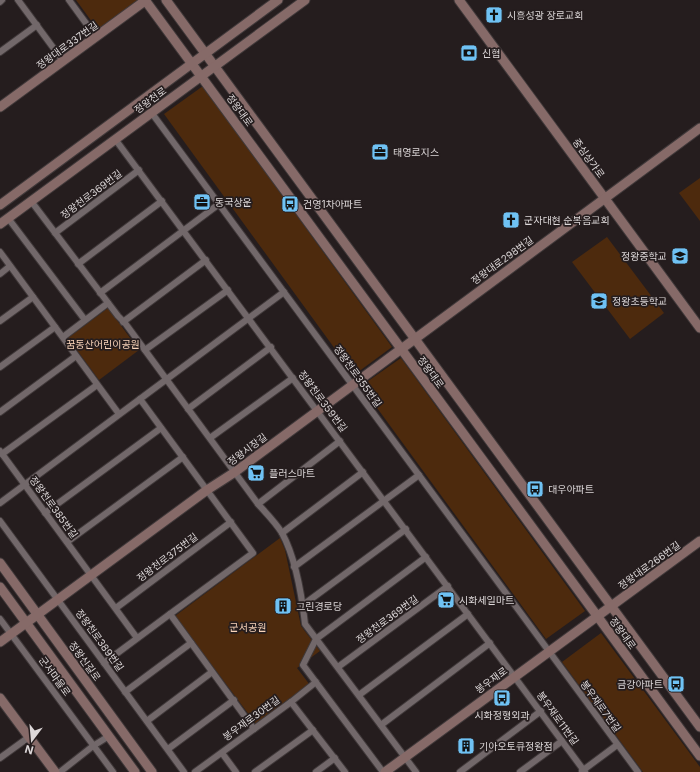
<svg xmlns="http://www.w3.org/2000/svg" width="700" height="772" font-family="Inter,'Noto Sans KR',sans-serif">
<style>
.green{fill:#4d2a0d}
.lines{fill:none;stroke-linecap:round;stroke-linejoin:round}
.street-casing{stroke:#40393a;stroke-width:8}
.secondary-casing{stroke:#40393a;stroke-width:11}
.street{stroke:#72686a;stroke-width:6}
.secondary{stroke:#866a68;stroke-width:9}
.labels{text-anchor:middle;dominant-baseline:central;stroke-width:3.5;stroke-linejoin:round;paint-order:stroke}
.poi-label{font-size:10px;fill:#ddd8d9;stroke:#251d1e;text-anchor:start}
.street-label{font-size:10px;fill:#ddd8d9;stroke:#251d1e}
.park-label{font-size:10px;fill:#f9d4ba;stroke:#251d1e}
</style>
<rect width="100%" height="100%" fill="#251d1e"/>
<g class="green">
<path d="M76 0H137L138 1 98 30Z"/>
<path d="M203 86 392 347 354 375 164 114Z"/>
<path d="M700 178V221L679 193Z"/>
<path d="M607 237 664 313 630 339 572 262Z"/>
<path d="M108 308 139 350 99 380 68 338Z"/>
<path d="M401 358 585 611 546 639 361 386Z"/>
<path d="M280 538 285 550 301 626 320 651 297 668 313 689 296 702 292 697 256 724 175 616Z"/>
<path d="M601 633 700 767V772H643L562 662Z"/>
</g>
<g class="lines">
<g class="street-casing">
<g id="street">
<path d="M18 0 63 61"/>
<path d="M69 0 96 37"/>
<path d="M0 2 2 0"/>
<path d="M0 52 37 25"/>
<path d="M151 112 638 772"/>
<path d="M115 139 585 772"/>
<path d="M31 201 118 316 125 323 258 504C266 513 276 523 282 533 295 557 302 597 305 624L416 772"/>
<path d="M8 218 85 320"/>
<path d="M55 233 139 170"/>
<path d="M0 252 119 414"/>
<path d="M78 264 162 201"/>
<path d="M0 274 10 266"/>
<path d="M100 293 219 204"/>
<path d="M0 321 33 297"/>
<path d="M123 322 206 260"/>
<path d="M63 337 108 303"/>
<path d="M145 350 228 290"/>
<path d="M0 367 55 327"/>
<path d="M140 399 284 292"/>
<path d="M188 409 271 347"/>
<path d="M0 412 76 356"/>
<path d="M210 438 293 378"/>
<path d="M0 451 137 638"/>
<path d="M2 454 97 385"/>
<path d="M0 503 140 399 253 553 170 614 254 729"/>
<path d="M258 504 340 441"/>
<path d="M45 513 161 428"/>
<path d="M0 521 184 772"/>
<path d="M282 533 363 472"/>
<path d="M67 542 183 457"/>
<path d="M294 567 419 475"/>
<path d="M303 605 406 529"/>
<path d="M116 608 231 522"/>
<path d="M0 619 113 772"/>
<path d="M104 663 170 614"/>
<path d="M338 667 448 586"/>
<path d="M125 692 191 643"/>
<path d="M359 695 468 614"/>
<path d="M291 702 316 682"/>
<path d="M147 721 212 672"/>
<path d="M381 725 490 643"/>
<path d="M168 749 234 700"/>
<path d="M222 753 236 772"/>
<path d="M0 758 29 737"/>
<path d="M582 771 617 745"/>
<path d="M60 772 93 746 109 736"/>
<path d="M195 772 291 702 345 772"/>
<path d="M255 772 313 730"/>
<path d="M316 772 335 758"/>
<path d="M383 772 303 665 316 639 426 557"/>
<path d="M460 772 541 711"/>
<path d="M520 772 562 741"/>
</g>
</g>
<g class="secondary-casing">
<g id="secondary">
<path d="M145 0 700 756"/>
<path d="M166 0 700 727"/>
<path d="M459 0 700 328"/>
<path d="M0 107 146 0"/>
<path d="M0 205 278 0"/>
<path d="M0 224 305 0"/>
<path d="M0 563 152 772"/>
<path d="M0 587 135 772"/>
<path d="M0 642 207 490 235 472 700 128"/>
<path d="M0 698 55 772"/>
<path d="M385 772 700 541"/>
</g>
</g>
<use href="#street" class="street"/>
<use href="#secondary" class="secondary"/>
</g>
<defs>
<g id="church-square" transform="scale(0.9)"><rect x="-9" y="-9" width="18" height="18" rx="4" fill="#6fc2f4" stroke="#251d1e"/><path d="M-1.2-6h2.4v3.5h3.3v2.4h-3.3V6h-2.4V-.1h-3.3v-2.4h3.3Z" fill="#111"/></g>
<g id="bank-square" transform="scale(0.9)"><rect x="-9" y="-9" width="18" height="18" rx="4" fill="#6fc2f4" stroke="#251d1e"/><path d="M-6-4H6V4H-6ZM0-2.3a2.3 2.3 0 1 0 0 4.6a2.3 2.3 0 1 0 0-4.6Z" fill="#111"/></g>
<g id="office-square" transform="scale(0.9)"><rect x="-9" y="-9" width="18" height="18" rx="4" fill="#6fc2f4" stroke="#251d1e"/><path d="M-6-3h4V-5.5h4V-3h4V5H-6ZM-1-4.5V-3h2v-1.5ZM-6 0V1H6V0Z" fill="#111"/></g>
<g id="bus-square" transform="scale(0.9)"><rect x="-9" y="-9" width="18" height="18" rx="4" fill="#6fc2f4" stroke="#251d1e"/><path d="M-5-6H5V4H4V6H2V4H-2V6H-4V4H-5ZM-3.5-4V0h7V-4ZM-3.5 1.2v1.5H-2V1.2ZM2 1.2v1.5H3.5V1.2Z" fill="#111"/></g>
<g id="school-square" transform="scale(0.9)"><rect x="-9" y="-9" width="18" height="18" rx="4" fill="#6fc2f4" stroke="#251d1e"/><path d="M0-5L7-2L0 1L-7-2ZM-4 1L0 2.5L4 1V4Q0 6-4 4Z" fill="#111"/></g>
<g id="supermarket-square" transform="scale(0.9)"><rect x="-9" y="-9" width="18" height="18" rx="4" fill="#6fc2f4" stroke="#251d1e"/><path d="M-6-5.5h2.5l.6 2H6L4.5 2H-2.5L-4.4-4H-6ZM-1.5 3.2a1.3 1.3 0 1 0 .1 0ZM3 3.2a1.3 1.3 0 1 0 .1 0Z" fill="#111"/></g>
<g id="building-square" transform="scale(0.9)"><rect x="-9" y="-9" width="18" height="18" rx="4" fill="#6fc2f4" stroke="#251d1e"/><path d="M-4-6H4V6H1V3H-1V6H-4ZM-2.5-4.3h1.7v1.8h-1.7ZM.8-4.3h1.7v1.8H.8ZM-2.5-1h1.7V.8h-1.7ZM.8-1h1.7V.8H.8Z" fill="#111"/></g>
</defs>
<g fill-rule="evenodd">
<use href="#church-square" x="494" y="15"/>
<use href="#bank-square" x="469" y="53"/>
<use href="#office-square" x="380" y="152"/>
<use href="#office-square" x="202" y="202"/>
<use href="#bus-square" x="290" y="204"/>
<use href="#church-square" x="511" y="220"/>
<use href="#school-square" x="680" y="256"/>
<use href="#school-square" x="599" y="301"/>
<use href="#supermarket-square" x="256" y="473"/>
<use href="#bus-square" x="535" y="489"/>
<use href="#supermarket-square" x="446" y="600"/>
<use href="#building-square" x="283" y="606"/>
<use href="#bus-square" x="676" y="684"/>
<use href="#bus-square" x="502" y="698"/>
<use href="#building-square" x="466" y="746"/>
</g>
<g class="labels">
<g class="poi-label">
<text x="507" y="15">시흥성광 장로교회</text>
<text x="482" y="53">신협</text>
<text x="393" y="152">태영로지스</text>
<text x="215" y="202">동국상운</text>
<text x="303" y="204">건영1차아파트</text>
<text x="524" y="220">군자대현 순복음교회</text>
<text x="667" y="256" text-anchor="end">정왕중학교</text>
<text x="612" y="301">정왕초등학교</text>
<text x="269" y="473">플러스마트</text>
<text x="548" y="489">대우아파트</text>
<text x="459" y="600">시화세일마트</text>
<text x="296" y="606">그린경로당</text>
<text x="663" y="684" text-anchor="end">금강아파트</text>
<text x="502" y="715" text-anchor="middle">시화정형외과</text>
<text x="479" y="746">기아오토큐정왕점</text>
</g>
<g class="street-label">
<text transform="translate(67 45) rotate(-36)">정왕대로337번길</text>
<text transform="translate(150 100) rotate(-36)">정왕천로</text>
<text transform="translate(240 110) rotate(54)">정왕대로</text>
<text transform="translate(589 158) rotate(54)">중심상가로</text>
<text transform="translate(91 194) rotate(-37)">정왕천로369번길</text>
<text transform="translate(502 260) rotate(-36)">정왕대로298번길</text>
<text transform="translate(431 372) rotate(54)">정왕대로</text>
<text transform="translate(358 376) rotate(54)">정왕천로355번길</text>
<text transform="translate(323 401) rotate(53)">정왕천로359번길</text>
<text transform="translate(247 449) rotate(-37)">정왕시장길</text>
<text transform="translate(54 507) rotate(54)">정왕천로385번길</text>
<text transform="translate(167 557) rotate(-37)">정왕천로375번길</text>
<text transform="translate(649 565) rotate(-36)">정왕대로266번길</text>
<text transform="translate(387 619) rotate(-36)">정왕천로369번길</text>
<text transform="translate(623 633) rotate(54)">정왕대로</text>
<text transform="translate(100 640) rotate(54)">정왕천로389번길</text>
<text transform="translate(85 661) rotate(54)">정왕신길로</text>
<text transform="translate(55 676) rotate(54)">군서마을로</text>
<text transform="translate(491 680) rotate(-36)">봉우재로</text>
<text transform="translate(601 706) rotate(54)">봉우재로7번길</text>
<text transform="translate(251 718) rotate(-36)">봉우재로30번길</text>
<text transform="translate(558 718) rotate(54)">봉우재로11번길</text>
</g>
<g class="park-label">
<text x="103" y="344">꿈동산어린이공원</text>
<text x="248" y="627">군서공원</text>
</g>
</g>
<g transform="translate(32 740) rotate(196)" stroke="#251d1e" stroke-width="3" paint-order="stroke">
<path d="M0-3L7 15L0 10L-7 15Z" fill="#ddd8d9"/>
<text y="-6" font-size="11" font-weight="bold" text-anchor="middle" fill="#ddd8d9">N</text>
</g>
</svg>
